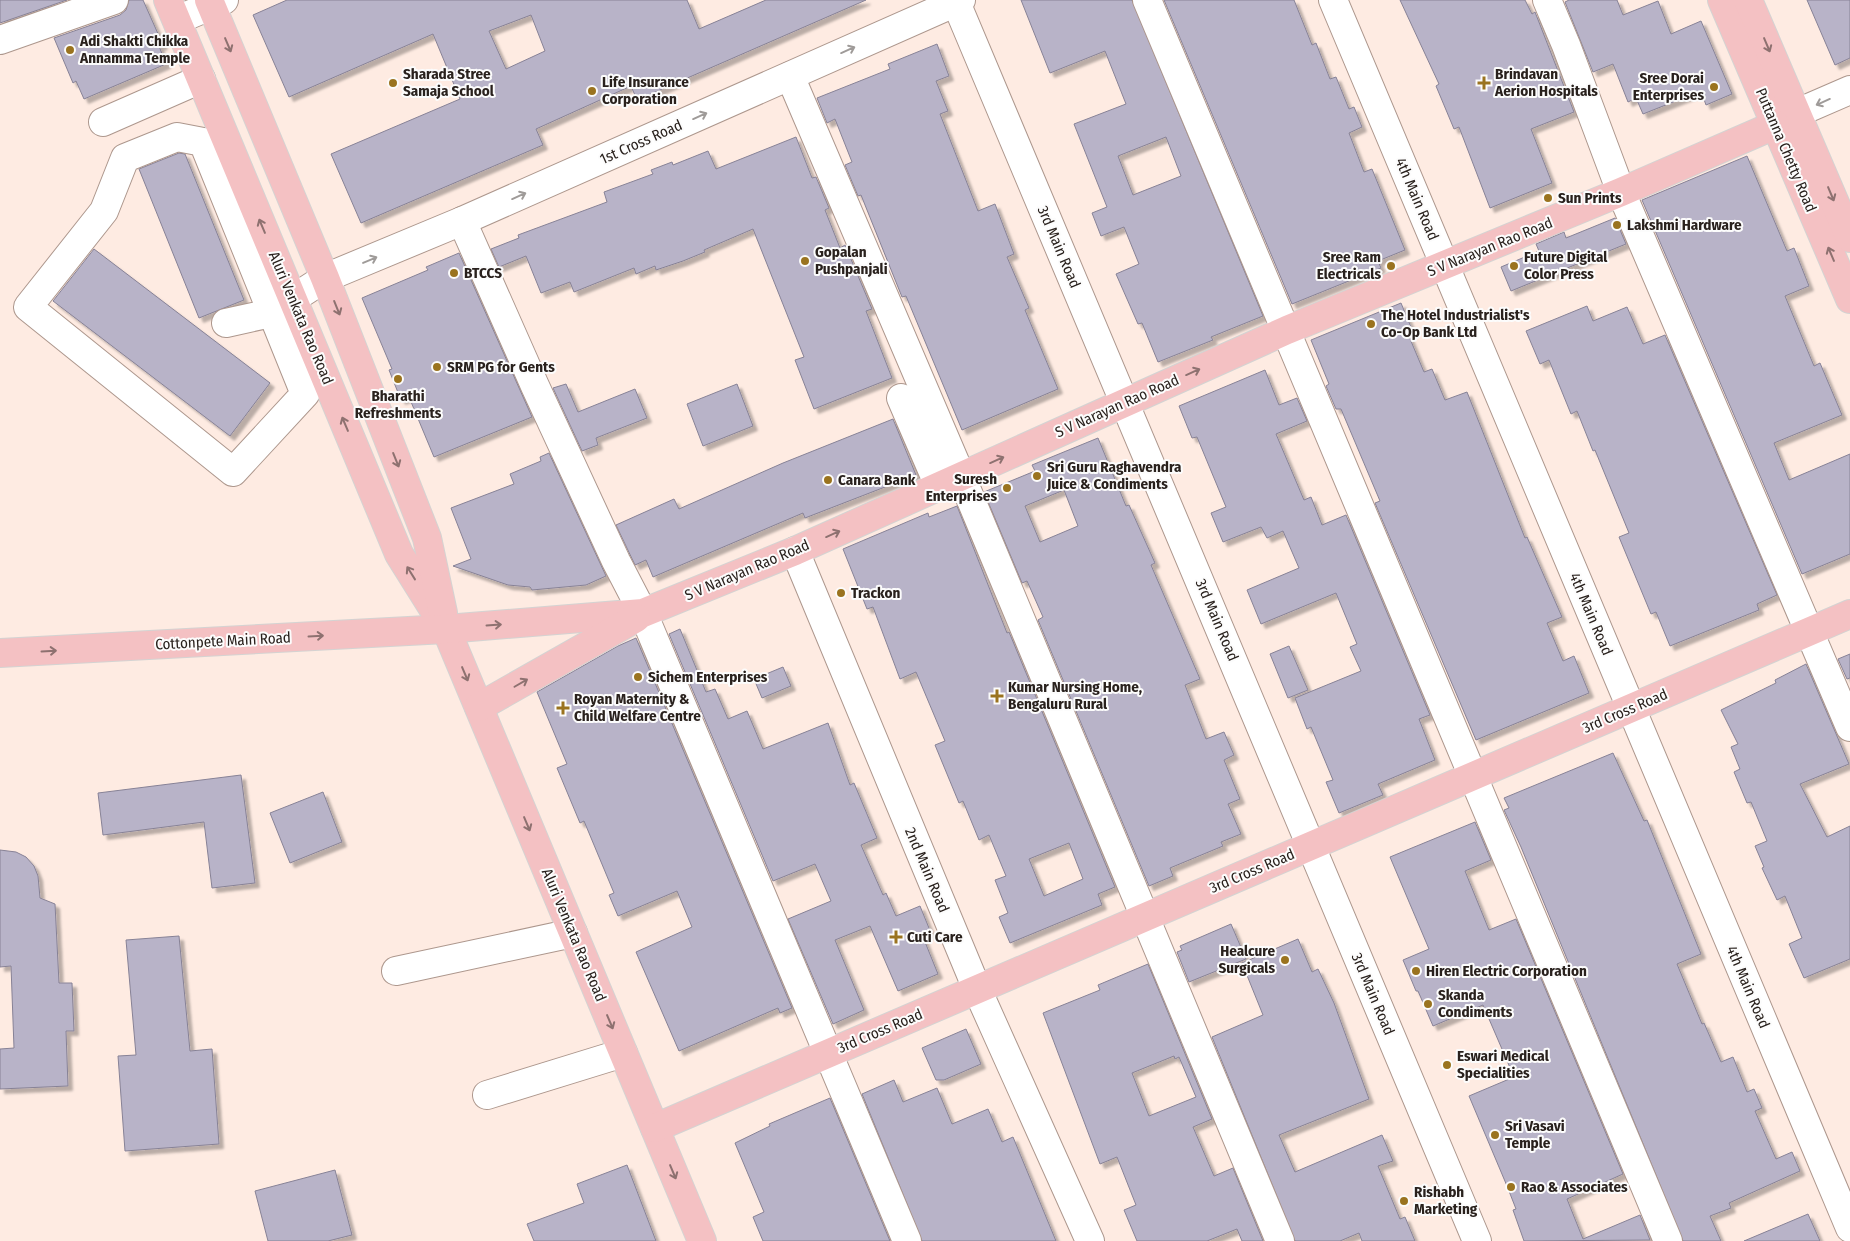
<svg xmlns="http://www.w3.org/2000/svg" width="1850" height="1241" font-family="'Fira Sans Condensed',sans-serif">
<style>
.building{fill:#b8b3c8;stroke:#878296;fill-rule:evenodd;filter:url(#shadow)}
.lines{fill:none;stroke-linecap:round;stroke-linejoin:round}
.minor-casing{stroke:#ad978d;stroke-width:30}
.major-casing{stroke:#d4d3d2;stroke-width:30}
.minor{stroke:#fff;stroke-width:28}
.major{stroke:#f4c1c3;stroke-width:28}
.oneway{stroke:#8e7170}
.oneway2{stroke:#9f9b99}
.poi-dot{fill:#9a731f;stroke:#fcfcfc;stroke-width:2}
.labels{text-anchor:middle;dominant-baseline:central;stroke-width:4;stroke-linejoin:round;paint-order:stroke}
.poi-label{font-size:15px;font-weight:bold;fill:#29211d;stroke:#fcfcfc;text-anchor:start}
.street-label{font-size:15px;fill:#29211d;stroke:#fcfcfc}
</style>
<defs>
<filter id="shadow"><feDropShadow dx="4.5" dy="4.5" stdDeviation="1" flood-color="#0004"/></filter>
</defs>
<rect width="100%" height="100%" fill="#feebe2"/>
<g class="building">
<path d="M0 0H67L0 23Z"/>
<path d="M129 0H143L163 45 159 46 166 64 84 99 76 81 73 83 54 38 120 15 126 10Z"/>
<path d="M287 0H687L699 29 766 0H866L637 100 631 86 536 129 543 145 361 223 331 154 460 99 433 34 289 97 253 15ZM531 15 545 51 506 69 489 31Z"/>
<path d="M1021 0H1132L1263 316 1211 337 1213 340 1158 362 1142 323 1138 324 1116 274 1139 264 1124 227 1101 236 1092 213 1107 207 1074 124 1126 104 1105 51 1050 73ZM1166 137 1181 176 1133 195 1118 156Z"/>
<path d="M1164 0H1294L1312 45 1316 43 1330 79 1336 77 1349 109 1354 107 1362 127 1349 133 1364 172 1372 169 1405 250 1378 261 1381 268 1292 304Z"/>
<path d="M1400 0H1525L1532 14 1535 12 1574 112 1531 129 1552 183 1490 208 1459 127 1454 129 1436 86 1439 84Z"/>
<path d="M1569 0H1617L1623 15 1658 1 1671 34 1701 21 1732 94 1706 105 1701 91 1643 114 1636 98 1628 102 1613 64 1593 72 1565 2Z"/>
<path d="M1807 0H1850V58L1835 65Z"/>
<path d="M937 44 949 76 936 81 948 111 940 114 978 211 995 204 1014 254 1007 257 1029 308 1025 310 1058 389 962 430 906 296 902 297 861 195 858 196 845 165 852 162 835 119 827 123 817 98 890 69 888 64Z"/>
<path d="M796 137 812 178 816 177 829 208 825 210 840 248 845 245 872 309 866 311 892 378 814 409 795 360 804 357 753 229 704 250 705 252 683 261 656 270 655 266 636 274 634 268 574 292 570 282 541 293 526 256 499 267 491 249 519 238 518 235 607 202 604 192 653 174 651 170 672 162 673 165 708 151 716 169Z"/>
<path d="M179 153 185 154 244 300 199 318 139 169Z"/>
<path d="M1747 156 1787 251 1794 248 1809 286 1785 296 1814 366 1820 363 1842 415 1774 443 1789 480 1850 454V554L1802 574 1642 200Z"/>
<path d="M1615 218 1626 244 1511 291 1501 267 1539 251 1536 244 1564 232 1566 238Z"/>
<path d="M94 249 270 383 230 436 53 301Z"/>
<path d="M459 253 532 417 434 457 409 397 401 400 389 370 392 369 362 298 428 270 426 267Z"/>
<path d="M1401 303 1413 332 1408 334 1424 372 1432 369 1445 400 1467 392 1525 538 1527 537 1562 617 1547 623 1563 661 1574 656 1589 693 1476 740 1375 503 1380 501 1341 409H1336L1326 386 1329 384 1311 340Z"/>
<path d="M1587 306 1593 321 1627 307 1643 344 1665 335 1777 595 1757 604 1759 610 1670 646 1656 612 1651 614 1619 537 1629 533 1595 450 1593 451 1577 411 1571 414 1549 360 1540 364 1526 331Z"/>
<path d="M1265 370 1279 405 1297 398 1307 421 1276 434 1304 500 1311 497 1322 525 1346 515 1430 715 1419 719 1435 760 1378 784 1383 795 1339 813 1326 782 1333 780 1311 727 1307 729 1295 698 1361 671 1350 647 1357 644 1336 593 1261 624 1247 590 1299 568 1283 531 1267 538 1261 527 1223 542 1211 513 1226 507 1197 437 1192 438 1179 406Z"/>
<path d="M566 384 578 412 635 389 647 418 596 438 598 445 582 451 553 388Z"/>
<path d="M737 384 753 426 703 446 687 404Z"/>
<path d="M893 419 916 475 805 518 803 513 653 577 646 560 635 565 616 525 674 499 679 509 783 463Z"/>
<path d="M1098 438 1126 506 1129 505 1155 563 1151 565 1200 679 1185 685 1206 739 1224 732 1234 755 1224 760 1240 799 1228 804 1241 834 1221 842 1223 846 1170 868 1173 876 1149 886 1038 620 1043 617 1027 581 1022 583 984 492 1035 471 1032 465ZM1064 490 1078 526 1040 542 1025 506Z"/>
<path d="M549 453 606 576 586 585 532 590 530 587 508 585 453 566 471 559 451 508 514 484 510 474 541 461 540 457Z"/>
<path d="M957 506 1007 633 1009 632 1115 887 1098 894 1102 905 1010 943 999 917 1008 913 995 880 1006 876 989 835 979 840 963 801 959 803 935 745 945 741 916 672 900 679 873 607 867 609 843 549 928 513 929 517ZM1069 843 1083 879 1044 896 1029 859Z"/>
<path d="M680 629 706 692 715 689 728 719 747 711 763 749 828 723 850 785 854 783 877 838 861 845 883 895 886 893 896 916 920 906 931 933 923 937 938 974 898 991 870 926 835 940 864 1010 833 1024 788 919 831 901 815 864 773 881 669 634Z"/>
<path d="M636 638 792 1008 780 1013 778 1008 679 1051 636 952 692 927 677 891 618 916 609 895 614 893 584 821 580 823 557 768 567 764 537 692 618 646Z"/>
<path d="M1289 646 1308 690 1288 698 1270 654Z"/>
<path d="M1850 654V678L1847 679 1838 659Z"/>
<path d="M1806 664 1849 764 1800 784 1827 837 1850 826V959L1804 978 1789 944 1802 938 1785 896 1777 900 1762 868 1764 867 1755 846 1767 841 1751 802 1747 803 1734 772 1740 769 1731 747 1738 744 1721 710 1776 683 1775 680Z"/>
<path d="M783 667 791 686 762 698 754 679Z"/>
<path d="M1613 753 1644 821 1647 820 1701 954 1677 964 1702 1024 1704 1023 1721 1062 1733 1057 1747 1092 1754 1089 1762 1108 1755 1111 1776 1159 1792 1152 1800 1171 1729 1203 1731 1208 1710 1216 1721 1241H1683L1521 847 1504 810 1509 808 1504 798Z"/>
<path d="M241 775 255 883 212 888 204 822 103 835 98 793Z"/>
<path d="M323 792 342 842 290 863 270 813Z"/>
<path d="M1475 822 1491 860 1465 871 1489 930 1516 919 1623 1174 1567 1199 1583 1239 1640 1215 1650 1240 1524 1241 1513 1210 1516 1209 1507 1186 1469 1096 1514 1077 1483 1005 1433 1026 1418 991H1416L1403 960 1429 949 1390 857Z"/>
<path d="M0 850 16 852 26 857 34 866 38 876 40 898 55 904 59 983H72L74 1031H66L68 1086 0 1089V1049L14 1048 11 966 0 967Z"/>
<path d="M1231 924 1246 959 1189 982 1177 952 1182 950 1180 946Z"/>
<path d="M179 936 190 1051 212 1049 219 1144 125 1151 118 1056 136 1055 126 940Z"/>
<path d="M1298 939 1312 972 1318 969 1334 1003 1369 1099 1279 1135 1295 1172 1382 1135 1393 1161 1378 1166 1400 1219 1405 1217 1415 1241H1362L1359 1233 1340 1241H1295L1212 1037 1263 1015 1242 963Z"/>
<path d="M1148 964 1212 1119 1193 1127 1214 1176 1233 1168 1263 1241H1242L1237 1229 1207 1241H1137L1124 1210 1136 1205 1117 1157 1100 1164 1043 1013 1100 990 1098 985ZM1174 1056 1175 1059 1179 1057 1196 1097 1149 1116 1132 1073Z"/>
<path d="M966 1029 981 1064 944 1080H936L922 1048Z"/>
<path d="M894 1080 903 1102 937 1088 952 1124 988 1109 1002 1142 1013 1137 1056 1241H922L862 1094Z"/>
<path d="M830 1098 890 1241H763L753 1217 764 1212 735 1143 770 1126 769 1124Z"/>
<path d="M627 1165 656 1241H534L527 1224 584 1203 577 1184Z"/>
<path d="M335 1170 352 1235 328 1241H268L255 1191Z"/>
<path d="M1808 1214 1820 1241H1744Z"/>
</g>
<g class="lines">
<g class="minor-casing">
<g id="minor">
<path d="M955 0 1477 1241"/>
<path d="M1147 0 1668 1241"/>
<path d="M1333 0 1850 1228"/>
<path d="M1547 0 1566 45 1621 192 1850 727"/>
<path d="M177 20 224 0"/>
<path d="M0 40 114 0"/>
<path d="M790 76 961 476 1280 1241"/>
<path d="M1797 113 1850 90"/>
<path d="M103 122 201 79"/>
<path d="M177 137 203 142 305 394 233 472 28 307 104 211 125 158Z"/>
<path d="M462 221 535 386 616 561 643 613 907 1241"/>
<path d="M226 323 271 313 325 278 462 221 961 0"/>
<path d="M901 398 939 486"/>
<path d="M795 551 977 989 1090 1241"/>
<path d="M396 971 573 933"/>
<path d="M487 1095 623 1053"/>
</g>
</g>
<g class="major-casing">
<g id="major">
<path d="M168 0 399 554 446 629 702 1241"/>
<path d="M209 0 325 278 427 538 443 613"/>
<path d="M1722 0 1850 299"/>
<path d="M1748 0 1850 238"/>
<path d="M0 653 446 629 643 613 795 551 1287 330 1621 192 1775 125"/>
<path d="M479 707 636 618"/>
<path d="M655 1128 1850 614"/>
</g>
</g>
<use href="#minor" class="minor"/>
<use href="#major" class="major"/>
</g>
<defs><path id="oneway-shaft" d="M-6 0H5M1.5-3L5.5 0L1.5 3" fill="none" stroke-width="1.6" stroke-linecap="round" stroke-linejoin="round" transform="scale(1.25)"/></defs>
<g class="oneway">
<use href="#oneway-shaft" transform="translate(228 45) rotate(67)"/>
<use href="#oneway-shaft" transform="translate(1767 45) rotate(67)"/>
<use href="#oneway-shaft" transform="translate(1831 194) rotate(67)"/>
<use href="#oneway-shaft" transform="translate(262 226) rotate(-113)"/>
<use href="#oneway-shaft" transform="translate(1831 254) rotate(-113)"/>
<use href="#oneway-shaft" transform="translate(337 308) rotate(68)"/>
<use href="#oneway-shaft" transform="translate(1193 372) rotate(-24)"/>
<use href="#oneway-shaft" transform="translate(345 424) rotate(-113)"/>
<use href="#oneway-shaft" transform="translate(396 460) rotate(68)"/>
<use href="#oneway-shaft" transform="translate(997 460) rotate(-24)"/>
<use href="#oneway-shaft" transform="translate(833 534) rotate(-24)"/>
<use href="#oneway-shaft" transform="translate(411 573) rotate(-122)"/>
<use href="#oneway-shaft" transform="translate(494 625) rotate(-4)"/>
<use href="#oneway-shaft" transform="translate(316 636) rotate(-3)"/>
<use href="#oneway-shaft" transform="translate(49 651) rotate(-3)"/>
<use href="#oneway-shaft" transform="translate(465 674) rotate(67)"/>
<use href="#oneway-shaft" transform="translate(521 683) rotate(-30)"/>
<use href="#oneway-shaft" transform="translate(527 824) rotate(67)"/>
<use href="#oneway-shaft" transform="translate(610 1022) rotate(67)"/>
<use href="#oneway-shaft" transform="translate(673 1172) rotate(67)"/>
</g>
<g class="oneway2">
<use href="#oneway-shaft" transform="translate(848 50) rotate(-24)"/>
<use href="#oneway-shaft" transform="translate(1823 102) rotate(156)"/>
<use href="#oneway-shaft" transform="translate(700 116) rotate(-24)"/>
<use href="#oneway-shaft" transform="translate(519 196) rotate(-24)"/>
<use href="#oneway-shaft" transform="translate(370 260) rotate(-23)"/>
</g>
<g class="poi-dot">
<circle cx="70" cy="50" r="5"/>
<circle cx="393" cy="83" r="5"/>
<path d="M1481.5 75.5h5v5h5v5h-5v5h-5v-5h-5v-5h5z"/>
<circle cx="1714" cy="87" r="5"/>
<circle cx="592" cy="91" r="5"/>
<circle cx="1548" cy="198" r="5"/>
<circle cx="1617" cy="225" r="5"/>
<circle cx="805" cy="261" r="5"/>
<circle cx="1391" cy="266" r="5"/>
<circle cx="1514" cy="266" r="5"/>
<circle cx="454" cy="273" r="5"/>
<circle cx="1371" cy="324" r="5"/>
<circle cx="437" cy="367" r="5"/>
<circle cx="398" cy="379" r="5"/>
<circle cx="1037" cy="476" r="5"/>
<circle cx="828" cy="480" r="5"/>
<circle cx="1007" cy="488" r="5"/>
<circle cx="841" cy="593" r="5"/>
<circle cx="638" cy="677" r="5"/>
<path d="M994.5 688.5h5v5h5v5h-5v5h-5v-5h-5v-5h5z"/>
<path d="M560.5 700.5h5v5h5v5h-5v5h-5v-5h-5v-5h5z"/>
<path d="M893.5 929.5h5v5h5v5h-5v5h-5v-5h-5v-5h5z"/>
<circle cx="1285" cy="960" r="5"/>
<circle cx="1416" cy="971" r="5"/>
<circle cx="1428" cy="1004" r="5"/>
<circle cx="1447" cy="1065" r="5"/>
<circle cx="1495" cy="1135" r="5"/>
<circle cx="1511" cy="1187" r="5"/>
<circle cx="1404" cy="1201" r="5"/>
</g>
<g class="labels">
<g class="poi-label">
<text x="80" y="41">Adi Shakti Chikka<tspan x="80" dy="17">Annamma Temple</tspan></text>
<text x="403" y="74">Sharada Stree<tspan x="403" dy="17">Samaja School</tspan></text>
<text x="1495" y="74">Brindavan<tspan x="1495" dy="17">Aerion Hospitals</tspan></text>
<text x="1704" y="78" text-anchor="end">Sree Dorai<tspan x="1704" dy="17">Enterprises</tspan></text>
<text x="602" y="82">Life Insurance<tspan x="602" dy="17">Corporation</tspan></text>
<text x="1558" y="198">Sun Prints</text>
<text x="1627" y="225">Lakshmi Hardware</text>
<text x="815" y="252">Gopalan<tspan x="815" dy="17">Pushpanjali</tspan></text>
<text x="1381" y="257" text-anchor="end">Sree Ram<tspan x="1381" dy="17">Electricals</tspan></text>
<text x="1524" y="257">Future Digital<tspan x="1524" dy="17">Color Press</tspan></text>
<text x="464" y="273">BTCCS</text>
<text x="1381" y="315">The Hotel Industrialist's<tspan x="1381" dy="17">Co-Op Bank Ltd</tspan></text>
<text x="447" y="367">SRM PG for Gents</text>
<text x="398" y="396" text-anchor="middle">Bharathi<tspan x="398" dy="17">Refreshments</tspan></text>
<text x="1047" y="467">Sri Guru Raghavendra<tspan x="1047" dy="17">Juice &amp; Condiments</tspan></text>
<text x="997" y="479" text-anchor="end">Suresh<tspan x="997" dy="17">Enterprises</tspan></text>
<text x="838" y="480">Canara Bank</text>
<text x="851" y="593">Trackon</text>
<text x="648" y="677">Sichem Enterprises</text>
<text x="1008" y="687">Kumar Nursing Home,<tspan x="1008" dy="17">Bengaluru Rural</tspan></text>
<text x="574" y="699">Royan Maternity &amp;<tspan x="574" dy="17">Child Welfare Centre</tspan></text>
<text x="907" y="937">Cuti Care</text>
<text x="1275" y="951" text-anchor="end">Healcure<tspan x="1275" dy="17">Surgicals</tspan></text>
<text x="1426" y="971">Hiren Electric Corporation</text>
<text x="1438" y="995">Skanda<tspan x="1438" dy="17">Condiments</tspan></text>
<text x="1457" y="1056">Eswari Medical<tspan x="1457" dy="17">Specialities</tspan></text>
<text x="1505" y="1126">Sri Vasavi<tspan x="1505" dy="17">Temple</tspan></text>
<text x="1521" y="1187">Rao &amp; Associates</text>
<text x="1414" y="1192">Rishabh<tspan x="1414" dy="17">Marketing</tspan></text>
</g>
<g class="street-label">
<text transform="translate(641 142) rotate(-24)">1st Cross Road</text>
<text transform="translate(1786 150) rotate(67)">Puttanna Chetty Road</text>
<text transform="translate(1417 199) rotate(67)">4th Main Road</text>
<text transform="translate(1059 247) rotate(67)">3rd Main Road</text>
<text transform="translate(1490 247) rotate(-22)">S V Narayan Rao Road</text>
<text transform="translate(301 318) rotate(67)">Aluri Venkata Rao Road</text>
<text transform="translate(1117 406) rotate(-24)">S V Narayan Rao Road</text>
<text transform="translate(747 570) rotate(-23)">S V Narayan Rao Road</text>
<text transform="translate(1591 614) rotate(67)">4th Main Road</text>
<text transform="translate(1217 620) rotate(67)">3rd Main Road</text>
<text transform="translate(223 641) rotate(-3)">Cottonpete Main Road</text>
<text transform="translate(1625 711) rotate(-23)">3rd Cross Road</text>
<text transform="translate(927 870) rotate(67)">2nd Main Road</text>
<text transform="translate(1252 871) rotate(-23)">3rd Cross Road</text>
<text transform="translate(574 935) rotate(67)">Aluri Venkata Rao Road</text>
<text transform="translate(1748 987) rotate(67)">4th Main Road</text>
<text transform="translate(1373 994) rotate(67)">3rd Main Road</text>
<text transform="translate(880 1031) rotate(-23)">3rd Cross Road</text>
</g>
</g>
</svg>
